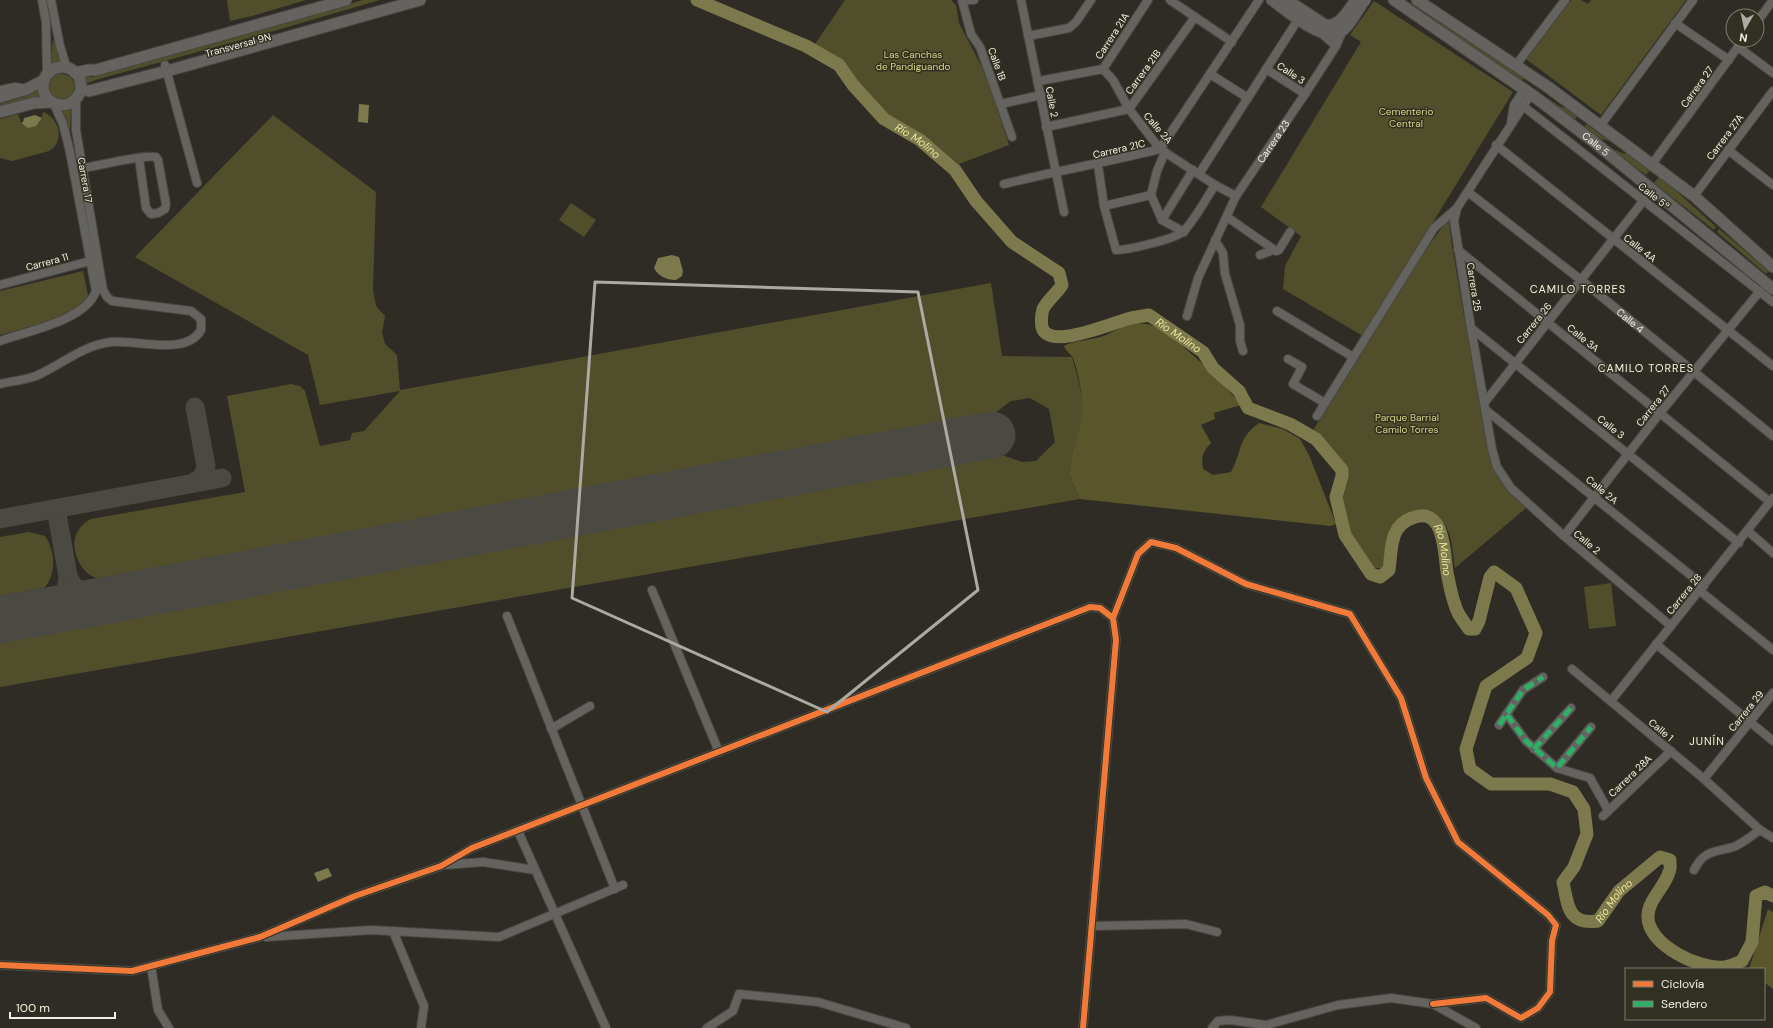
<svg xmlns="http://www.w3.org/2000/svg" width="1773" height="1028" font-family="'DM Sans',sans-serif">
<style>
.green{fill:#514f2b}
.forest{fill:#59562c}
.water{fill:#7c794c}
.lines{fill:none;stroke-linecap:round;stroke-linejoin:round}
.river{stroke:#7c794c;stroke-width:13}
.taxiway{stroke:#4b4a42;stroke-width:19}
.runway{stroke:#4b4a42;stroke-width:47}
.minor-casing{stroke:#484740;stroke-width:10}
.major-casing{stroke:#484740;stroke-width:13}
.minor{stroke:#646360;stroke-width:8}
.major{stroke:#65635f;stroke-width:11}
.quiet{stroke:#2db169;stroke-width:5;stroke-dasharray:10 5;stroke-linecap:butt}
.cycleway-casing{stroke:#313021;stroke-width:8}
.cycleway{stroke:#f17a3a;stroke-width:6}
.marked{fill:none;stroke:#acaba2;stroke-width:3;stroke-linejoin:round}
.labels{text-anchor:middle;dominant-baseline:central;stroke-width:3;stroke-linejoin:round;paint-order:stroke}
.street-label{font-size:10px;fill:#f0f0e6;stroke:#313021}
.park-label{font-size:10px;fill:#d8d386;stroke:#313021}
.water-label{font-size:11px;font-style:italic;fill:#ebe699;stroke:#313021}
.neighbourhood-label{font-size:11px;letter-spacing:1px;fill:#f0f0e6;stroke:#313021}
</style>
<rect width="100%" height="100%" fill="#2e2c24"/>
<g class="green">
<path d="M227 0H306L252 16 230 21Z"/>
<path d="M363 0H380L260 35 95 80 84 85 82 76 93 77Z"/>
<path d="M845 0H951L956 5 959 23 986 75 1009 145 959 164 932 142 889 116 860 86 843 61 815 44Z"/>
<path d="M1400 0H1406L1525 77 1521 82Z"/>
<path d="M1571 0H1581L1588 4 1591 0H1686L1601 115 1526 59Z"/>
<path d="M1374 1 1513 92 1363 336 1283 289 1285 266 1301 236 1261 207 1361 42 1350 35Z"/>
<path d="M53 40 62 64 50 67Z"/>
<circle cx="61" cy="88" r="14"/>
<path d="M1531 87 1561 107 1573 110 1578 115 1573 122Z"/>
<path d="M38 89 40 99 0 110V104L26 96Z"/>
<path d="M71 109 70 136 61 111Z"/>
<path d="M43 112C59 118 66 141 49 151L12 161 0 158V119L18 114 22 125 41 120Z"/>
<path d="M273 115 376 192 373 290 376 306 385 316 382 333 385 344 397 355 400 390 991 283 1002 356 1072 357C1077 374 1082 392 1083 409 1083 431 1069 451 1070 473 1070 481 1077 492 1080 499L0 687V637L1002 455 1022 462 1036 461 1055 442 1049 409 1030 398 1011 401 995 413 98 578C82 576 70 550 76 535 79 527 84 523 91 519L245 492 227 396 291 384 300 386 305 391 320 446 350 440 352 433 364 431 400 391 320 405 308 355 135 257Z"/>
<path d="M1586 124 1611 142 1603 139 1600 143 1583 129Z"/>
<path d="M1605 146 1625 154 1628 151 1651 169 1646 175Z"/>
<path d="M1660 176 1716 227 1714 230 1654 183Z"/>
<path d="M571 203 596 220 584 237 559 220Z"/>
<path d="M1447 221 1449 222 1452 246 1464 316 1491 460C1498 480 1511 493 1526 508L1455 568C1451 541 1453 516 1420 512 1411 510 1399 517 1394 525 1385 538 1389 554 1382 568H1374C1357 551 1344 526 1341 502 1340 491 1345 481 1346 471L1323 441 1312 432 1421 256Z"/>
<path d="M1719 229 1769 271 1766 274 1717 232Z"/>
<path d="M83 271 88 295C82 316 21 329 0 335V291Z"/>
<path d="M29 532 45 536C55 550 57 575 44 588L0 596V537Z"/>
<path d="M1611 583 1616 626 1589 629 1584 587Z"/>
</g>
<g class="forest">
<path d="M1132 323 1148 324 1160 329 1179 343 1213 373 1241 405 1214 413 1215 419 1201 425 1211 443C1203 451 1201 457 1203 469L1213 475 1231 472C1243 450 1237 439 1259 423L1283 429 1300 439 1309 455 1336 524 1331 526 1080 499C1077 492 1071 482 1070 474 1069 452 1082 432 1082 410 1083 396 1078 371 1073 358 1071 354 1066 351 1064 346 1076 339 1093 341 1106 335 1115 331 1122 326 1132 323Z"/>
<path d="M1768 909 1773 912V989L1764 982V969H1749Z"/>
</g>
<g class="water">
<path d="M359 104 369 105 368 123 358 122Z"/>
<path d="M35 115 42 118 36 126 28 128 21 123 23 122 24 118Z"/>
<path d="M672 255 679 257 683 271 682 276 676 280C666 280 658 276 654 268L658 258Z"/>
<path d="M328 868 332 876 318 882 314 873Z"/>
</g>
<g class="lines">
<path class="river" id="s1" d="M697 0 806 46 839 65 853 85 884 119 920 140 955 170 976 201 1012 242 1059 273 1062 285C1057 293 1047 301 1043 309 1041 316 1041 321 1042 327 1048 352 1117 321 1131 318 1137 317 1143 316 1149 315L1203 352 1213 368 1239 391 1248 408 1290 424 1316 439 1342 470V476L1336 497 1345 535 1371 574 1380 577 1389 570C1392 550 1389 526 1412 518 1445 505 1444 553 1447 572 1449 582 1451 594 1455 605 1457 614 1463 621 1469 629H1475L1479 621 1490 577 1494 572 1516 588 1536 633 1527 658 1486 686 1466 749 1470 769 1491 784H1550L1573 792 1584 809 1587 834 1574 867 1563 882C1568 906 1568 925 1598 921L1619 891 1660 857 1670 860C1670 864 1671 869 1669 872 1665 887 1648 900 1648 916 1647 945 1700 970 1725 967 1731 966 1737 963 1742 961L1752 942 1756 896 1765 892 1773 896"/>
<g class="taxiway">
<path d="M193 483 203 477 206 466 195 407"/>
<path d="M56 509 68 576C76 597 93 598 113 598"/>
<path d="M0 519 222 478"/>
<path d="M45 611C60 603 68 592 68 576"/>
</g>
<path class="runway" d="M0 620 992 435"/>
<g class="minor-casing">
<g id="minor">
<path d="M42 0 46 22 47 74"/>
<path d="M51 0 60 46 67 69"/>
<path d="M962 0 971 34 980 47 1012 137"/>
<path d="M964 0H974"/>
<path d="M1021 0 1064 212"/>
<path d="M1170 0 1232 42"/>
<path d="M1757 22 1773 0"/>
<path d="M1675 23 1729 60"/>
<path d="M1322 34 1336 46"/>
<path d="M1028 36 1069 28 1076 22 1091 0"/>
<path d="M1738 47 1773 73"/>
<path d="M165 65 197 183"/>
<path d="M1516 65 1565 0"/>
<path d="M1103 69 1113 80 1129 109 1160 149 1215 185 1236 196"/>
<path d="M1266 69 1305 94"/>
<path d="M1210 74 1248 98"/>
<path d="M1039 81 1103 69 1148 0"/>
<path d="M0 90 15 87 26 89"/>
<path d="M1531 94 1457 208 1454 221 1471 328 1492 449 1497 467 1511 488 1564 536 1671 626"/>
<path d="M1001 104 1041 95"/>
<path d="M1523 106 1773 302"/>
<path d="M1511 123 1514 105 1524 90"/>
<path d="M1600 126 1693 0"/>
<path d="M1046 127 1129 109 1195 17"/>
<path d="M1496 145 1773 366"/>
<path d="M1728 150 1773 185"/>
<path d="M1165 152 1157 171 1151 195 1162 220 1184 232"/>
<path d="M1652 164 1743 40"/>
<path d="M1098 165 1104 206 1116 250C1128 250 1176 239 1184 231 1195 219 1206 199 1215 185"/>
<path d="M83 168C97 166 145 154 156 157L158 160 166 204 165 209 158 213 151 214 146 208 139 158"/>
<path d="M1199 174 1299 18"/>
<path d="M1004 184C1056 171 1108 162 1160 149L1259 0"/>
<path id="s2" d="M1468 192 1581 280 1773 436"/>
<path d="M1694 196 1773 91"/>
<path d="M1104 206 1151 195"/>
<path d="M1227 217 1276 251 1279 250 1290 232"/>
<path d="M1162 220 1193 170"/>
<path d="M1215 240 1223 253 1225 274 1240 325V341L1243 351"/>
<path d="M1458 250 1770 502"/>
<path d="M1260 255 1273 250"/>
<path d="M0 285 94 260"/>
<path d="M1277 311 1353 357"/>
<path id="s3" d="M1187 316 1198 278 1236 196 1305 94 1336 46 1343 30"/>
<path d="M1471 328 1739 543"/>
<path d="M0 341C27 331 85 321 96 291L70 152 63 124 54 104"/>
<path d="M1288 359 1302 367 1293 384 1325 403"/>
<path d="M0 384C12 381 25 380 36 376 61 365 83 345 111 342 135 339 186 357 201 330V319L191 311 112 301 107 297 103 290 76 130V100"/>
<path d="M1485 402 1644 200"/>
<path d="M1487 411 1704 586"/>
<path d="M1317 416 1434 228 1457 208"/>
<path d="M1748 531 1773 553"/>
<path d="M1564 536 1660 413 1760 291"/>
<path d="M652 590 719 752"/>
<path d="M1700 591 1773 650"/>
<path d="M507 616 615 889"/>
<path d="M1656 644 1773 741"/>
<path d="M1572 669 1704 779 1760 830 1773 838"/>
<path d="M1611 701 1773 498"/>
<path d="M1507 715 1526 741 1557 768 1590 778 1608 810"/>
<path d="M1499 725 1523 690 1543 677"/>
<path d="M551 729 590 706"/>
<path d="M1534 749 1571 708"/>
<path d="M1557 768 1591 727"/>
<path d="M1704 779 1773 693"/>
<path d="M1603 816 1671 751"/>
<path d="M518 831 606 1028"/>
<path d="M444 865 483 862 535 870"/>
<path d="M1694 870C1705 848 1717 853 1736 846 1744 842 1753 835 1760 830"/>
<path d="M1092 926 1186 924 1217 932"/>
<path d="M393 931 424 1006 421 1028"/>
<path d="M266 937 371 930 499 937 623 885"/>
<path d="M0 965 132 971 260 937 355 896 441 866 472 848 1090 607 1100 608 1113 618"/>
<path d="M151 966 158 1010 169 1028"/>
<path d="M707 1028 733 1011 739 994 818 1002 906 1028"/>
<path d="M1083 1028 1116 640 1113 618 1138 554 1151 542 1176 548 1246 584 1350 614 1401 698 1426 778 1458 842 1548 915 1556 925 1552 941 1550 992 1538 1008 1521 1018 1486 998 1433 1004"/>
<path d="M1212 1028 1218 1021 1230 1020 1266 1025 1338 1005 1391 998 1433 1004 1476 1028"/>
</g>
</g>
<g class="major-casing">
<g id="major">
<path d="M1272 0C1288 11 1324 45 1343 30 1353 22 1357 9 1365 0"/>
<path d="M1287 0 1325 25C1340 27 1348 11 1356 0"/>
<path id="s4" d="M1394 0 1531 94 1593 141 1773 289"/>
<path d="M1417 0 1548 87 1694 196 1773 267"/>
<circle cx="62" cy="86" r="19"/>
<path d="M75 73 89 70H96L346 0"/>
<path d="M89 91 167 71 420 0"/>
<path d="M0 97 27 89 44 80"/>
<path d="M0 112 34 103 52 102"/>
</g>
</g>
<use href="#minor" class="minor"/>
<use href="#major" class="major"/>
<g class="quiet">
<path d="M1507 715 1526 741 1557 768 1591 727"/>
<path d="M1499 725 1523 690 1543 677"/>
<path d="M1534 749 1571 708"/>
</g>
<g class="cycleway-casing">
<g id="cycleway">
<path d="M0 965 132 971 260 937 355 896 441 866 472 848 1090 607 1100 608 1113 618"/>
<path d="M1083 1028 1116 640 1113 618 1138 554 1151 542 1176 548 1246 584 1350 614 1401 698 1426 778 1458 842 1548 915 1556 925 1552 941 1550 992 1538 1008 1521 1018 1486 998 1433 1004"/>
</g>
</g>
<use href="#cycleway" class="cycleway"/>
</g>
<path class="marked" d="M595 282 918 292 978 590 827 712 572 598Z"/>
<g class="labels">
<g class="street-label">
<text transform="translate(1112 36) rotate(-57)">Carrera 21A</text>
<text transform="translate(238 45) rotate(-15)">Transversal 9N</text>
<text transform="translate(997 64) rotate(70)">Calle 1B</text>
<text transform="translate(1143 72) rotate(-54)">Carrera 21B</text>
<text transform="translate(1291 73) rotate(33)">Calle 3</text>
<text transform="translate(1697 87) rotate(-54)">Carrera 27</text>
<text transform="translate(1052 102) rotate(80)">Calle 2</text>
<text transform="translate(1158 128) rotate(49)">Calle 2A</text>
<text transform="translate(1725 137) rotate(-53)">Carrera 27A</text>
<text stroke="none"><textPath href="#s3" startOffset="196">Carrera 23</textPath></text>
<text stroke="none"><textPath href="#s4" startOffset="248">Calle 5</textPath></text>
<text transform="translate(1119 149) rotate(-13)">Carrera 21C</text>
<text transform="translate(85 180) rotate(80)">Carrera 17</text>
<text transform="translate(1654 196) rotate(38)">Calle 5ª</text>
<text transform="translate(1640 248) rotate(38)">Calle 4A</text>
<text transform="translate(47 262) rotate(-15)">Carrera 11</text>
<text transform="translate(1474 287) rotate(81)">Carrera 25</text>
<text stroke="none"><textPath href="#s2" startOffset="207">Calle 4</textPath></text>
<text transform="translate(1534 323) rotate(-51)">Carrera 26</text>
<text transform="translate(1583 338) rotate(39)">Calle 3A</text>
<text transform="translate(1653 406) rotate(-52)">Carrera 27</text>
<text transform="translate(1611 427) rotate(38)">Calle 3</text>
<text transform="translate(1602 490) rotate(39)">Calle 2A</text>
<text transform="translate(1587 542) rotate(40)">Calle 2</text>
<text transform="translate(1684 594) rotate(-51)">Carrera 28</text>
<text transform="translate(1746 711) rotate(-51)">Carrera 29</text>
<text transform="translate(1661 730) rotate(40)">Calle 1</text>
<text transform="translate(1630 776) rotate(-44)">Carrera 28A</text>
</g>
<g class="park-label">
<text x="913" y="54">Las Canchas<tspan x="913" dy="12">de Pandiguando</tspan></text>
<text x="1406" y="111">Cementerio<tspan x="1406" dy="12">Central</tspan></text>
<text x="1407" y="417">Parque Barrial<tspan x="1407" dy="12">Camilo Torres</tspan></text>
</g>
<g class="water-label">
<text stroke="none"><textPath href="#s1" startOffset="267">Río Molino</textPath></text>
<text stroke="none"><textPath href="#s1" startOffset="674">Río Molino</textPath></text>
<text stroke="none"><textPath href="#s1" startOffset="1142">Río Molino</textPath></text>
<text stroke="none"><textPath href="#s1" startOffset="1828">Río Molino</textPath></text>
</g>
<g class="neighbourhood-label">
<text x="1578" y="289">CAMILO TORRES</text>
<text x="1646" y="368">CAMILO TORRES</text>
<text x="1707" y="741">JUNÍN</text>
</g>
</g>
<rect x="1625" y="968" width="140" height="52" fill="#313021" stroke="#7d7d70"/>
<rect x="1633" y="981" width="20" height="6" fill="#f17a3a" stroke="#7d7d70"/>
<text x="1661" y="988" font-size="12" fill="#f0f0e6">Ciclovía</text>
<rect x="1633" y="1001" width="20" height="6" fill="#2db169" stroke="#7d7d70"/>
<text x="1661" y="1008" font-size="12" fill="#f0f0e6">Sendero</text>
<g transform="translate(1745 28) rotate(189)"><circle r="19" fill="#313021" stroke="#7d7d70"/>
<path d="M0-3L7 15L0 10L-7 15Z" fill="#acaba2"/>
<text y="-6" font-size="11" font-weight="bold" text-anchor="middle" fill="#f0f0e6">N</text>
</g>
<path d="M10 1012v6h105v-6" fill="none" stroke="#f0f0e6" stroke-width="2"/>
<text x="16" y="1012" font-size="12" fill="#f0f0e6" stroke="#313021" stroke-width="3" paint-order="stroke">100 m</text>
</svg>
